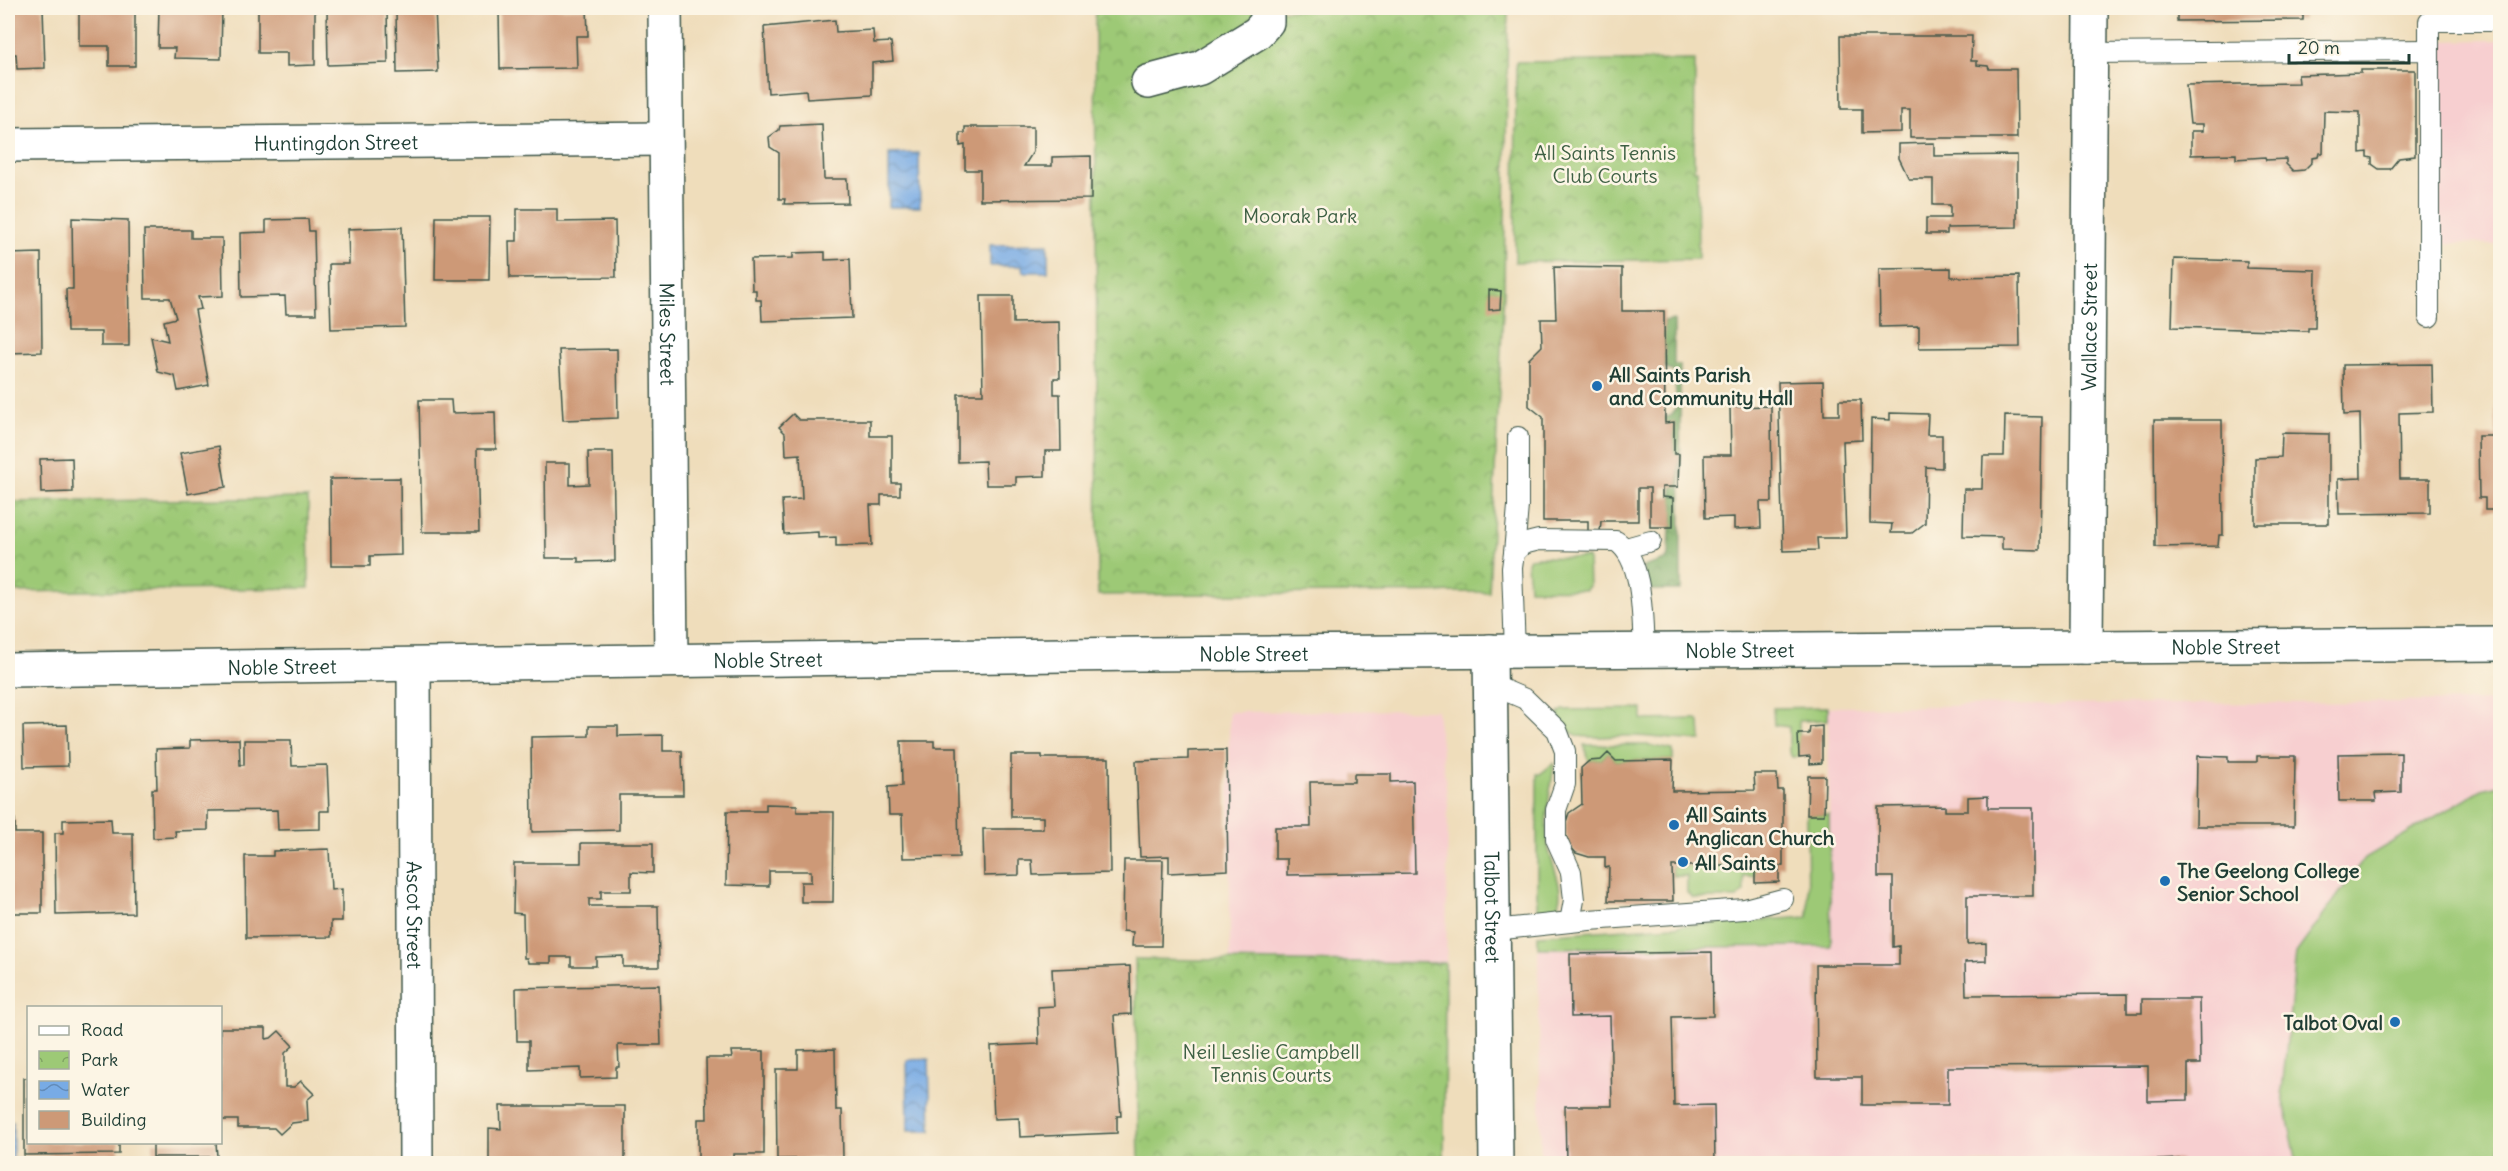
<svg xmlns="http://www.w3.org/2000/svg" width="2508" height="1171" font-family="Delius,sans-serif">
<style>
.built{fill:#f7cfd0}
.green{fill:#9dc976;stroke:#5e8355;stroke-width:1.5}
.forest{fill:url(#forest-crowns);stroke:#4e754e;stroke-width:1.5}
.park{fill:url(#park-crowns);stroke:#5e8355;stroke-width:1.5}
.water{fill:url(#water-waves);stroke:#4c748c;stroke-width:1.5}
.building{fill:#cd9977}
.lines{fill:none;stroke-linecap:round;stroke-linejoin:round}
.service-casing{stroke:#3e5548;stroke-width:22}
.minor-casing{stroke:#3e5548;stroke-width:36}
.tertiary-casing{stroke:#3e5548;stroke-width:36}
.service{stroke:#fff;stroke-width:20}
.minor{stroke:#fff;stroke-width:33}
.tertiary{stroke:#fff;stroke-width:33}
.poi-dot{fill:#1f6fb2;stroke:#fcf5e5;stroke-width:2}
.labels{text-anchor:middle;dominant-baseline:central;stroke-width:5;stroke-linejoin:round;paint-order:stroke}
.street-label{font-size:20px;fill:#1f3d34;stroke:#fcf5e5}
.park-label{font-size:20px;fill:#3e6044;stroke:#fcf5e5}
.poi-label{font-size:20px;font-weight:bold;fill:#1f3d34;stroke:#fcf5e5;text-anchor:start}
</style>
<defs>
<pattern id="forest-crowns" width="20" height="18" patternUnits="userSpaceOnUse" patternTransform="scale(1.5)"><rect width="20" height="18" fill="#7ead67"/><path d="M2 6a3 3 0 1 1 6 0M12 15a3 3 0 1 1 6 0" fill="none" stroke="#678e56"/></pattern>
<pattern id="park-crowns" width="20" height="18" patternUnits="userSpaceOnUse" patternTransform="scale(1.5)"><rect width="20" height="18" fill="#9dc976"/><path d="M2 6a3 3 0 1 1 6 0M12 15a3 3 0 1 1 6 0" fill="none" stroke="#7fa462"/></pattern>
<pattern id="water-waves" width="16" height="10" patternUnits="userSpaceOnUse" patternTransform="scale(1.5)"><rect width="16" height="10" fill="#78abe5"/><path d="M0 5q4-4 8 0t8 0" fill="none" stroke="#628cba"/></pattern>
</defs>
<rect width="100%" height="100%" fill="#fcf5e5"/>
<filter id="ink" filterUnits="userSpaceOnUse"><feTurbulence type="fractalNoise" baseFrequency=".0167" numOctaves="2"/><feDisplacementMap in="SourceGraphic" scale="12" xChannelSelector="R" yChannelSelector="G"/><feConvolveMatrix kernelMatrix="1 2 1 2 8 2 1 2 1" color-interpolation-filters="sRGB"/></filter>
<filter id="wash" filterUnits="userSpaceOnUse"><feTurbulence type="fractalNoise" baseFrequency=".008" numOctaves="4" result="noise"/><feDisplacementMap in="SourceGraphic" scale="24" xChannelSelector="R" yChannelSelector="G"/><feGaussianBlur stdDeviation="1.35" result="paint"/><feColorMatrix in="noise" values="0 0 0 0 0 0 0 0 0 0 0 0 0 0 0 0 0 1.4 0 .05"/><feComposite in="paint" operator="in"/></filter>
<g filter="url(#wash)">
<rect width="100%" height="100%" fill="#efddbb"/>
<g class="built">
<path d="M2500 40V244L2435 243 2437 41Z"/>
<path d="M2500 701V1163H1541L1538 948 1831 946 1828 707Z"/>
<path d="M1437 710 1448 804 1444 1163H1139L1135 959 1230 960 1229 712Z"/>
</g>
<g class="green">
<path d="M1538 557 1588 558 1589 586 1586 590 1529 589 1527 563 1529 558Z"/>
<path d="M1828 707V720L1799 721V757H1792L1789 752V727L1774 725 1773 708Z"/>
<path d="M1642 709V720L1696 719 1700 723 1701 740C1677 741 1655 736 1631 736 1615 735 1595 739 1580 736 1569 733 1559 724 1559 713L1563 710Z"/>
<path d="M1584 745H1649L1673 750V760L1616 761 1608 753 1601 760 1589 761Z"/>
<path d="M1554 763C1551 793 1542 821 1549 851 1554 871 1565 888 1557 909L1549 914 1540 912 1537 908V774H1540Z"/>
<path d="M2500 785V1163H2297L2282 1091 2296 953 2365 858 2482 789Z"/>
<path d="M1807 815H1829L1831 946 1538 948V935L1808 917Z"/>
<path d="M1672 866H1755V876H1743L1744 892 1737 898H1693L1687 893V876H1673Z"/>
</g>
<path class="forest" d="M1674 320V365H1680L1681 590H1652L1644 576 1643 567 1665 560 1669 556 1670 527H1673L1672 487H1678L1679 454H1674V422L1665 423V417L1671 416 1677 406 1674 372 1665 367 1664 322Z"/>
<g class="park">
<path d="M1508 8 1504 290 1489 592 1098 595 1095 12Z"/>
<path d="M1695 60 1694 170H1697L1698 259 1515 262 1516 62Z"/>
<path d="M308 498 309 588 8 592V502Z"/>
<path d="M1135 959 1445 963 1444 1163H1139Z"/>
</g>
<g class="water">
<path d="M919 153 920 207H889V154Z"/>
<path d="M1048 244V272H1023L1022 266H990V245Z"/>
<path d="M929 1059 931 1131H908L907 1060Z"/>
<path d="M13 1122V1163H8V1123Z"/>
</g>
<g id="blocks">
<g class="building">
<path d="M8 8H43L45 68 17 69 16 54H8Z"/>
<path d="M79 8H131V10H135V66H109V46H79Z"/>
<path d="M159 8H222L221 59 174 58 175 48H158Z"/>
<path d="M258 8H315V65L287 66V53H258Z"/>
<path d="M327 8H387L388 63 328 65Z"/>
<path d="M396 8H435L438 72 397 73Z"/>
<path d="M587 8 588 36H576L577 68 500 69 499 10Z"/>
<path d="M2177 8H2303V20L2177 21Z"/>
<path d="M835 20 836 32 873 30 874 43 891 42 893 61 872 63V95L807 99 806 90 768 93 764 27Z"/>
<path d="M1840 36H1972L1971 61H1977V65L1988 66 1989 69H2016L2017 138H1910V110H1901V132L1862 133V109H1841Z"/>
<path d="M2361 70H2415V156L2399 158 2390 169H2379L2372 164V158L2367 157V152L2360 153V112L2324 111 2323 153H2319L2318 157 2312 158V162L2304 170 2293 171 2286 164V159L2266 160 2265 157 2236 159V154L2191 155V131H2203V124H2190L2186 85 2299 83 2298 75 2361 73Z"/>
<path d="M822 124 824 179H847L848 203 784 204 785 199H779V153L770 147 769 137 779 130 780 126Z"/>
<path d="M965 127H1033V152L1024 166H1052V157L1091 156V199L980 200V170H965V145L960 146V133H965Z"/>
<path d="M1934 143V156L2017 155V227L1947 228V234H1926V218H1950V205H1933V179H1909L1899 158V144Z"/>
<path d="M517 209H557V222L615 221 616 277 510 278 509 241H517Z"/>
<path d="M436 217H490L489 280H435Z"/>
<path d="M72 218 128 220 129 346H101V332H67L66 289H73Z"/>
<path d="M308 219 309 231H314L316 314H286L285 296 241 297 240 233 266 232V220Z"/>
<path d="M402 227 405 327 331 329 329 264H349L348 229Z"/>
<path d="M144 230H191V238H222L223 296 198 297 201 309 195 310 209 385 178 391 175 376 158 372 151 337 168 341 164 321 176 318 170 298H145Z"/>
<path d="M825 252V260L850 259 852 318 762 321 761 300H756V290H752L751 259 793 258V253Z"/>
<path d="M41 253 42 352 8 353V254Z"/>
<path d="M2174 259 2247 261V268L2316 270 2315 328H2308V331L2172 327Z"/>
<path d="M1554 267 1622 268V311H1664L1665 423 1674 422V454H1679L1678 487H1662V497L1673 498V527H1650V488H1638V521H1601L1600 532H1588V521H1543V417L1529 406V359L1542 346 1541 319H1556Z"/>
<path d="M1951 268V277L2019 276 2020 347 1919 348V326L1880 327 1879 269Z"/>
<path d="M1489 290 1501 291 1500 309 1489 310Z"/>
<path d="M981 296H1013V323L1059 322 1060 378H1054V394H1060L1061 451H1045V476L1016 477V485H986L985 461 958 462V394H983Z"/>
<path d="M617 349 618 418 563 420 559 350Z"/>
<path d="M2432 364 2433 412 2399 413 2400 479H2430V513L2339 514 2338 479 2361 478 2360 414 2344 415 2343 365Z"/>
<path d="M1823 381 1824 415H1839V400H1861L1862 440 1843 441 1846 538H1817L1818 550 1783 551 1778 382Z"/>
<path d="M2495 395H2500V510H2485V498H2479L2478 436H2496Z"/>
<path d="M419 400H451L452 413 495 412 496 449H477L479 532H422Z"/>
<path d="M1771 406 1772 502H1760L1761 528 1734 529V517L1705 518 1704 455H1731L1730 407Z"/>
<path d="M1890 413 1928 414 1927 435H1942V468L1926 467 1925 523 1912 533H1891L1892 524 1870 523 1871 419 1890 420Z"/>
<path d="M793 414 799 420H870V436H892V483H900V495H881V505H870L872 545 836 546V537L818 538V532L784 534 782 500 802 499 800 454 786 455 785 433 779 427Z"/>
<path d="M2005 416 2042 417 2040 550 2002 549V537L1963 536 1964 489H1982L1983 456H2004Z"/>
<path d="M2154 420H2222L2223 535H2219L2218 546 2155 547Z"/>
<path d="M2282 433 2329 434V524H2255V458L2281 457Z"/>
<path d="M219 446 226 487 188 494 180 453Z"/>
<path d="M588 452H613L615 561 578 562V558H546L545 463H570V485L589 484Z"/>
<path d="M72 458 73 492 41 493 40 459Z"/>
<path d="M400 478 401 555 370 556V566H331L330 479Z"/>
<path d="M67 725 68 766 24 767 23 726Z"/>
<path d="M589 726H618V736L663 735V751H682L683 795H619V830L532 832 531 737 589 736Z"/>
<path d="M1822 726V763L1810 764V756L1799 757 1798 734H1809L1810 727Z"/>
<path d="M239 739 240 765H244V740H291L292 766 327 765 329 811H320V829L278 830 277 810 208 811V830L175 831 176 837 153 838 152 789H157L156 749 190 748V740Z"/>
<path d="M901 741H934V747H957L959 857 903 858 902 815H889L888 787 902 786Z"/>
<path d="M1226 750 1228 870 1169 873V856L1140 857 1136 761 1188 759V751Z"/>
<path d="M1608 753 1616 761 1673 760 1672 791 1755 790 1754 774H1777L1778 790H1783V866H1779V882L1755 883V866H1672L1673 901H1608L1609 867 1605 868V857H1589L1576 853 1570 846 1565 833 1566 822 1569 813 1582 804 1581 768 1589 761 1601 760Z"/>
<path d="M2401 753V792L2375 793 2376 801H2339L2338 754Z"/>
<path d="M1011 755H1042V758H1109L1110 873 1033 875 1032 860H1019V875L984 876 983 829H1043V817H1011Z"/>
<path d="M2197 756 2228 757V762H2257V756H2295L2294 826H2196Z"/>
<path d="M1354 774H1391V782L1413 781 1415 873 1287 875V859H1275V827H1311L1310 782H1354Z"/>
<path d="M1808 776H1825L1824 815H1807Z"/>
<path d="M1988 796V808H2033V896H1967V944L1986 943V961L1965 962 1966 995 2127 994V1013H2142V999H2199L2200 1064H2188V1100L2148 1101V1066L1948 1067V1105H1862V1077H1817L1816 965H1899V946L1893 947V877H1878V807L1945 806V811H1968V797Z"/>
<path d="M766 804 797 805V812H834L833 902H801V882H811V871H769V886L726 885 727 811H766Z"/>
<path d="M8 819H15V833H42V913H8Z"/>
<path d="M111 819 112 833H133L134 913 56 915 55 833H63V820Z"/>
<path d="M581 843H653V873L631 872V891H601V899H589V906H658L659 967H623V956L596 957V966H571V957H551V963H528L527 958H524L523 914 513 913 514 863H581Z"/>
<path d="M329 849 331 890 342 889V921H331V937L246 938 245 856H273V851Z"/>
<path d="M1124 860H1163L1161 946H1132L1133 932 1123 931Z"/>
<path d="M1712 952 1713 1016 1672 1017 1673 1056 1674 1106 1714 1105 1715 1164H1566L1565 1106H1612L1610 1016 1571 1017 1570 954Z"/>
<path d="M1130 966 1131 1014 1114 1015 1121 1116H1117V1133L1020 1137 1019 1118 994 1119 991 1046 1039 1044 1038 1007 1054 1006 1052 969Z"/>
<path d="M659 985 661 1045H618L619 1067H616V1077L580 1078V1068L529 1070V1041H517L516 988Z"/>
<path d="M220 1028H266V1039L271 1038 279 1031 293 1046 285 1053V1087H294L301 1081 314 1094 307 1100 308 1121 292 1123 280 1134 274 1128H238V1120H220Z"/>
<path d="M835 1049 836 1110H842L843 1158 777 1159 776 1069H798V1050Z"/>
<path d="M731 1051H764V1154H734V1164H698V1119H707L706 1058H732Z"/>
<path d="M24 1078H28V1142H119V1154L24 1155Z"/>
<path d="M500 1106H625V1164H489V1128L501 1129Z"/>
<path d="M153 1142H216L217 1157H153Z"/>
<path d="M2180 1159 2181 1164H2136L2135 1161Z"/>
<path d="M2035 1161V1164H2018V1162Z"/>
</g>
</g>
</g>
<g filter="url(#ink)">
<use href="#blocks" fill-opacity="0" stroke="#3e5548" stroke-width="1.5"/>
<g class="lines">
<g class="service-casing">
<g id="service">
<path d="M2429 50V21H2500"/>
<path d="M2090 53 2429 50V317"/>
<path d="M1626 548 1651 541"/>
<path d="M1514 553 1518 506V437"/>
<path d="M1515 652 1512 568 1514 553 1523 544 1539 540 1616 541C1644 559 1642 619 1644 650"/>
<path d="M1490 684 1525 699 1557 730 1565 751V784L1556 810V839L1571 872 1574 900 1570 922"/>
<path d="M1494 930 1589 920 1745 909 1783 899"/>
</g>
</g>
<g class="minor-casing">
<g id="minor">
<path id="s1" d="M665 8 671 660"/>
<path d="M1148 82 1200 68 1257 33 1267 22V8"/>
<path id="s2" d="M8 145 665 139"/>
<path id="s3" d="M2086 647 2091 8"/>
<path id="s4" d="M1490 651 1496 1164"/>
<path id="s5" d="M414 666 416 1164"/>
</g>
</g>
<g class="tertiary-casing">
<g id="tertiary">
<path id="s6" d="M8 670 1140 654 2500 644"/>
</g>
</g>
<use href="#service" class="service"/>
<use href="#minor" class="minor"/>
<use href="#tertiary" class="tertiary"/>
</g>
</g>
<g class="poi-dot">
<circle cx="1597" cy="386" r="6"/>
<circle cx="1674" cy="825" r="6"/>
<circle cx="1683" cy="862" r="6"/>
<circle cx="2165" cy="881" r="6"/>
<circle cx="2395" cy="1022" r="6"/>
</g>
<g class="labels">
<g class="street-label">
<text stroke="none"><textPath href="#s2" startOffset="328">Huntingdon Street</textPath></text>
<text stroke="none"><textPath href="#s3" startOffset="320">Wallace Street</textPath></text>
<text stroke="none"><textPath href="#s1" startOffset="326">Miles Street</textPath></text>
<text stroke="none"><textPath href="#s6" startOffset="2218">Noble Street</textPath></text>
<text stroke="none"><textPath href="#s6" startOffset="1732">Noble Street</textPath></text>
<text stroke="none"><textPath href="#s6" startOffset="1246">Noble Street</textPath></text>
<text stroke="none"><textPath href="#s6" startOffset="760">Noble Street</textPath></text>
<text stroke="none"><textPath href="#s6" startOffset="274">Noble Street</textPath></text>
<text stroke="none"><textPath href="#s4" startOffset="256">Talbot Street</textPath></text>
<text stroke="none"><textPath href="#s5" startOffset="249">Ascot Street</textPath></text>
</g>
<g class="park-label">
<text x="1605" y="152">All Saints Tennis<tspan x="1605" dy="23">Club Courts</tspan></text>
<text x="1300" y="215">Moorak Park</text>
<text x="1271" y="1051">Neil Leslie Campbell<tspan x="1271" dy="23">Tennis Courts</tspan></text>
</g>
<g class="poi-label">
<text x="1609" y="374">All Saints Parish<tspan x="1609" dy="23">and Community Hall</tspan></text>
<text x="1686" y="814">All Saints<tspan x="1686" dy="23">Anglican Church</tspan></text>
<text x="1695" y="862">All Saints</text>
<text x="2177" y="870">The Geelong College<tspan x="2177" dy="23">Senior School</tspan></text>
<text x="2383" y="1022" text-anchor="end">Talbot Oval</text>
</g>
</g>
<rect width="2508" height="1171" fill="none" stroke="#fcf5e5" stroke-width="30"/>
<rect x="27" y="1006" width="195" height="138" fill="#fcf5e5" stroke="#a4ab9e" stroke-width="1.5"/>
<rect x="39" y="1026" width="30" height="9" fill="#ffffff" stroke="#a4ab9e" stroke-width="1.5"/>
<text x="81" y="1036" font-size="18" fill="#1f3d34">Road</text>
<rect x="39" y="1051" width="30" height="18" fill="url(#park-crowns)" stroke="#a4ab9e" stroke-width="1.5"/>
<text x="81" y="1066" font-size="18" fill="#1f3d34">Park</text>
<rect x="39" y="1081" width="30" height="18" fill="url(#water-waves)" stroke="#a4ab9e" stroke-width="1.5"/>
<text x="81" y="1096" font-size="18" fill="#1f3d34">Water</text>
<rect x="39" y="1111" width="30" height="18" fill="#cd9977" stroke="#a4ab9e" stroke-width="1.5"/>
<text x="81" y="1126" font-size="18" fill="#1f3d34">Building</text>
<path d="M2289 54v9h120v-9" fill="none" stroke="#1f3d34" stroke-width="3"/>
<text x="2298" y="54" font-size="18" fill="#1f3d34" stroke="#fcf5e5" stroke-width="4.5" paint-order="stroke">20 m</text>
</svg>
